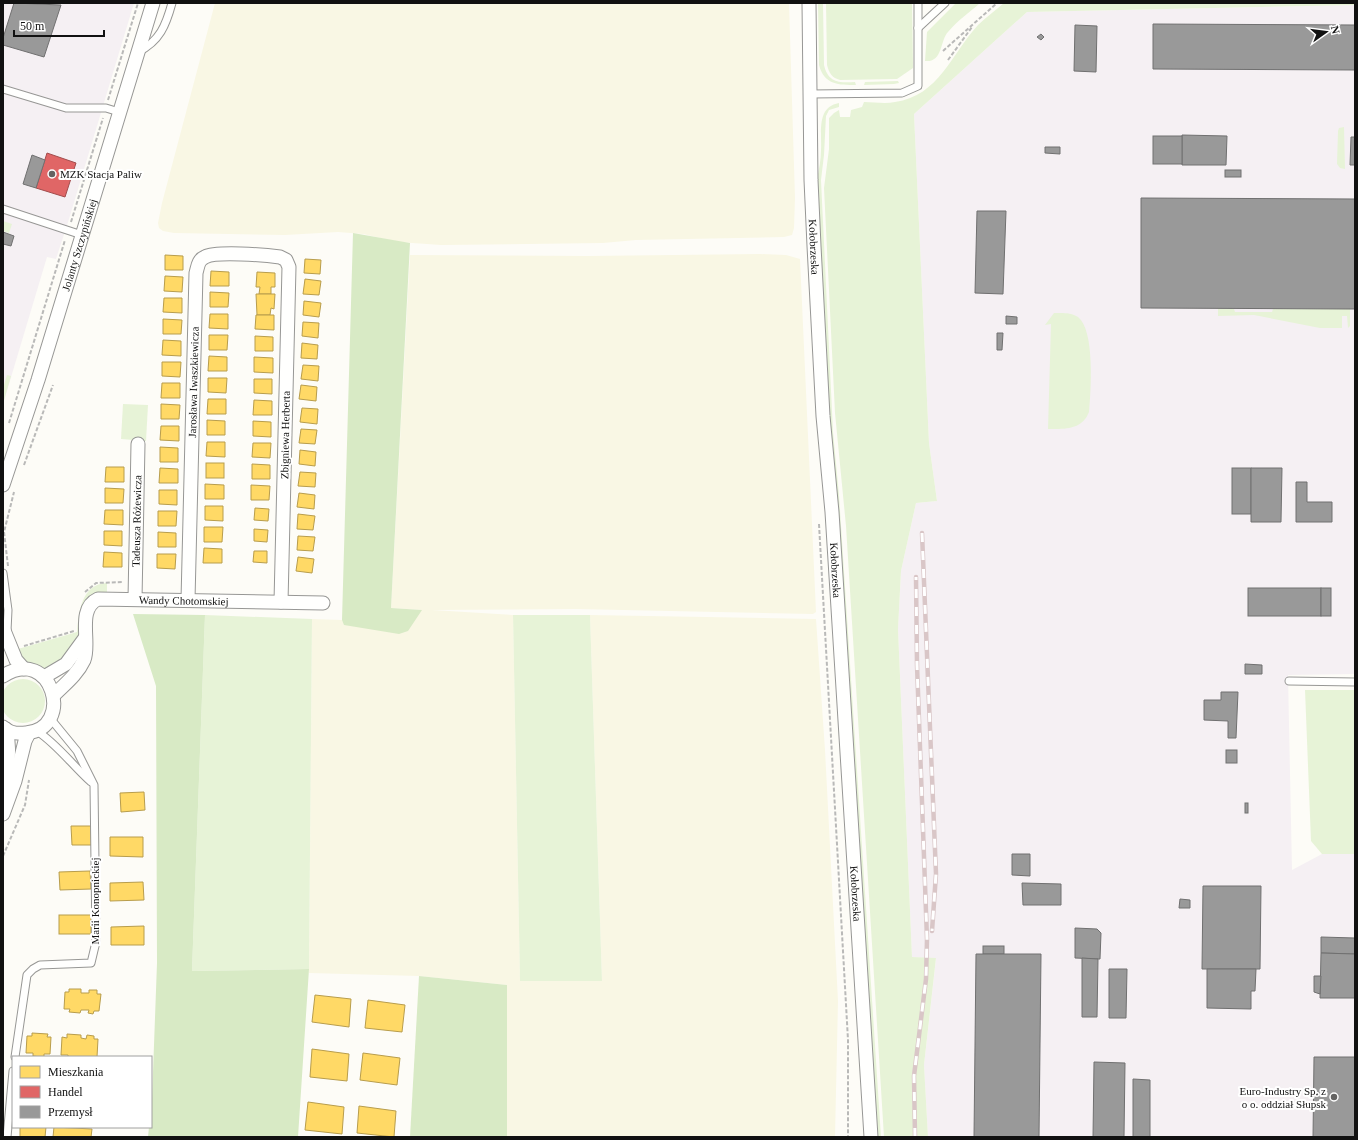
<svg xmlns="http://www.w3.org/2000/svg" width="1358" height="1140" font-family="'Times New Roman',serif">
<style>
.industrial{fill:#f5f0f3}
.farmland{fill:#f9f7e4}
.green{fill:#e7f3d7}
.forest{fill:#d8eac5}
.homes{fill:#ffd966;stroke:#b89d4c}
.shops{fill:#e06666;stroke:#a24c4c}
.industry{fill:#999;stroke:#707070}
.lines{fill:none;stroke-linecap:round;stroke-linejoin:round}
.lane-casing{stroke:#979795;stroke-width:9}
.street-casing{stroke:#979795;stroke-width:15}
.path{stroke:#b9b9b8;stroke-width:2;stroke-dasharray:4 2;stroke-linecap:butt}
.lane{stroke:#fffffe;stroke-width:7}
.street{stroke:#fffffe;stroke-width:13}
.rail-casing{stroke:#d9c6c7;stroke-width:4.5}
.rail{stroke:#fff;stroke-width:3;stroke-dasharray:9;stroke-linecap:butt}
.poi-dot{fill:#646362;stroke:#fff;stroke-width:1.5}
.labels{text-anchor:middle;dominant-baseline:central;stroke-width:4;stroke-linejoin:round;paint-order:stroke}
.poi-label{font-size:11px;fill:#111;stroke:#fff;text-anchor:start}
.street-label{font-size:11px;fill:#111;stroke:#fff}
</style>
<rect width="100%" height="100%" fill="#fdfcf7"/>
<g class="industrial">
<path d="M3 3H134L69 219 56 259 47 257 3 404Z"/>
<path d="M1355 5V674L1288 675 1292 870 1322 854H1355V1137H928L924 1065 936 959 912 957 898 629 901 571 916 503 937 501 929 443 914 114 1027 12Z"/>
</g>
<g class="farmland">
<path d="M215 3H789L795 198 794 228 792 235 784 237 636 240 603 243 441 245 398 242 363 234 338 232 285 235 174 233 163 231 159 228 158 223 162 203Z"/>
<path d="M760 254 786 255 800 259 816 612 813 614 576 609 432 610 513 615 520 981H602L590 615 816 619 825 750 838 1001 835 1137H507V985L419 976 309 973 312 619 342 620 345 625 422 610 391 608 410 255 588 256Z"/>
</g>
<g class="green">
<path d="M818 3H823L824 65C828 83 840 83 855 82L856 85C839 85 824 85 819 65Z"/>
<path d="M826 3H912L913 68 897 79 840 80C832 78 829 73 827 65Z"/>
<path d="M956 3H980C970 12 957 21 948 32 940 40 943 63 925 61L927 32Z"/>
<path d="M1004 3H1355V5L1027 12 914 114 929 443 937 501 916 503 901 571 898 629 912 957 936 958 924 1065 928 1137H884L846 526 835 413 824 188 829 149V118L834 113 839 110 840 117H850L851 110 862 107 864 102C874 102 885 104 895 102 939 96 952 53 978 25 986 17 996 10 1004 3Z"/>
<path d="M898 81 899 83 894 84 864 85 865 82Z"/>
<path d="M839 103V107L829 110 826 116 824 155 821 180 833 432 839 495 881 1137H878L842 586 830 442 817 179C819 169 821 160 821 150 822 133 816 107 839 103Z"/>
<path d="M1344 127 1345 169 1340 168 1337 164 1338 131 1339 128Z"/>
<path d="M3 221 12 224 9 233 3 231Z"/>
<path d="M1218 308 1234 309 1235 312H1272L1273 309H1350V326L1348 328 1347 316H1342V328H1320L1254 315 1218 316Z"/>
<path d="M1054 313C1061 313 1071 312 1078 317 1095 330 1091 391 1089 412 1082 430 1065 429 1048 429L1051 324 1045 325Z"/>
<path d="M7 375 11 376 3 404V388Z"/>
<path d="M123 404 148 405 146 441 121 439Z"/>
<path d="M107 583V592L96 594 71 653 48 669C34 668 24 663 18 649L77 632C79 612 81 584 107 583Z"/>
<path d="M205 615 312 619 309 969 192 971Z"/>
<path d="M513 615H590L602 981H520Z"/>
<circle cx="23" cy="701" r="22"/>
<path d="M1305 690H1355V854H1322L1311 841Z"/>
</g>
<g class="forest">
<path d="M353 233 410 243 391 608 422 610 408 631 399 634 344 625 342 620Z"/>
<path d="M133 614 205 615 192 971 309 969 298 1137H148L149 1127H151L157 963 156 686Z"/>
<path d="M419 976 507 985V1137H410Z"/>
</g>
<g class="homes">
<path d="M165 255 183 256V270H165Z"/>
<path d="M305 259 321 260 320 274 304 273Z"/>
<path d="M211 271 229 272V286H210Z"/>
<path d="M257 272 275 273V287H271V294H259L260 287H256Z"/>
<path d="M165 276 183 277 182 292 164 291Z"/>
<path d="M305 279 321 281 319 295 303 294Z"/>
<path d="M210 292 229 293 228 307H210Z"/>
<path d="M256 294H275L274 309 271 308 270 315H257Z"/>
<path d="M164 298H182V313L163 312Z"/>
<path d="M304 301 321 303 319 317 303 315Z"/>
<path d="M210 314H228V329L209 328Z"/>
<path d="M256 315H274V330L255 329Z"/>
<path d="M163 319 182 320 181 334H163Z"/>
<path d="M303 322 319 323 318 338 302 336Z"/>
<path d="M209 335H228L227 350H209Z"/>
<path d="M255 336 273 337V351H255Z"/>
<path d="M163 340 181 341V356L162 355Z"/>
<path d="M302 343 318 345 317 359 301 358Z"/>
<path d="M209 356 227 357V371H208Z"/>
<path d="M254 357 273 358V373L254 372Z"/>
<path d="M162 362H181L180 377 162 376Z"/>
<path d="M303 365 319 366 318 381 301 379Z"/>
<path d="M208 378H227L226 393 208 392Z"/>
<path d="M254 379H272V394L254 393Z"/>
<path d="M162 383H180V398H161Z"/>
<path d="M301 385 317 387 316 401 299 399Z"/>
<path d="M208 399H226V414H207Z"/>
<path d="M254 400 272 401V415H253Z"/>
<path d="M161 404 180 405 179 419H161Z"/>
<path d="M302 408 318 409 317 424 300 422Z"/>
<path d="M207 420 225 421V435H207Z"/>
<path d="M253 421 271 422V437L253 436Z"/>
<path d="M161 426H179V441L160 440Z"/>
<path d="M301 429 317 430 315 444 299 443Z"/>
<path d="M207 442H225V457L206 456Z"/>
<path d="M253 443H271L270 458 252 457Z"/>
<path d="M160 447 178 448V462H160Z"/>
<path d="M300 450 316 452 315 466 299 464Z"/>
<rect x="206" y="463" width="18" height="15"/>
<path d="M252 464 270 465V479H252Z"/>
<path d="M106 467H124V482H105Z"/>
<path d="M160 468 178 469V483H159Z"/>
<path d="M300 472 316 473 315 487 298 486Z"/>
<path d="M205 484 224 485V499H205Z"/>
<path d="M251 485 270 486 269 500H251Z"/>
<path d="M105 488 124 489 123 503H105Z"/>
<path d="M159 490H177V505L159 504Z"/>
<path d="M299 493 315 495 314 509 297 507Z"/>
<path d="M205 506H223V521L205 520Z"/>
<path d="M255 508 269 509 268 521 254 520Z"/>
<path d="M105 510H123V525L104 524Z"/>
<path d="M158 511H177L176 526H158Z"/>
<path d="M298 514 315 516 313 530 297 529Z"/>
<path d="M204 527H223L222 542H204Z"/>
<path d="M254 529 268 530 267 542 254 541Z"/>
<path d="M104 531H122V546L104 545Z"/>
<path d="M158 532 176 533V547H158Z"/>
<path d="M298 536 315 537 313 551 297 550Z"/>
<path d="M204 548 222 549V563H203Z"/>
<path d="M254 551H267V563L253 562Z"/>
<path d="M104 552 122 553V567H103Z"/>
<path d="M157 554H176L175 569 157 568Z"/>
<path d="M298 557 314 559 312 573 296 571Z"/>
<path d="M144 792 145 810 121 812 120 793Z"/>
<path d="M71 826H92V845H72Z"/>
<path d="M110 837H143V857L110 856Z"/>
<path d="M90 871 91 889 60 890 59 872Z"/>
<path d="M143 882 144 900 110 901V883Z"/>
<rect x="59" y="915" width="32" height="19"/>
<path d="M144 926V945H111V927Z"/>
<path d="M69 989H81V993H89V990H97V994H101L99 1011H94L93 1014 88 1013 89 1010H81L80 1013 69 1012 70 1009H64L65 992H69Z"/>
<path d="M315 995 351 999 349 1027 312 1022Z"/>
<path d="M368 1000 405 1005 402 1032 365 1028Z"/>
<path d="M32 1033 48 1034 47 1037H51L50 1054H44V1057H41L33 1056V1053H26L27 1036H32Z"/>
<path d="M67 1034 81 1035V1038L86 1039 87 1035 94 1036V1039H98L97 1057H68V1055H61L62 1037 67 1038Z"/>
<path d="M312 1049 349 1054 347 1081 310 1077Z"/>
<path d="M363 1053 400 1058 397 1085 360 1080Z"/>
<path d="M308 1102 344 1107 342 1134 305 1130Z"/>
<path d="M359 1106 396 1111 394 1137 357 1133Z"/>
<path d="M20 1127H46L45 1137H20Z"/>
<path d="M54 1127 92 1129 91 1137H53Z"/>
</g>
<path class="shops" d="M47 153 76 163 65 197 36 188Z"/>
<g class="industry">
<path d="M14 3 61 5 44 57 3 45V38Z"/>
<path d="M1153 24 1355 25V70L1153 69Z"/>
<path d="M1075 25 1097 26 1096 72 1074 71Z"/>
<path d="M1041 34 1044 37 1041 40 1037 37Z"/>
<path d="M1182 135 1227 136 1226 165H1182Z"/>
<rect x="1153" y="136" width="29" height="28"/>
<path d="M1351 137H1355V165H1350Z"/>
<path d="M1045 147H1060V154L1045 153Z"/>
<path d="M32 155 45 160 36 188 23 184Z"/>
<rect x="1225" y="170" width="16" height="7"/>
<path d="M1141 198 1355 199V309L1141 308Z"/>
<path d="M977 211H1006L1003 294 975 293Z"/>
<path d="M3 232 14 236 11 246 3 244Z"/>
<path d="M1006 316 1017 317V324H1006Z"/>
<path d="M997 333H1003L1002 350H997Z"/>
<rect x="1232" y="468" width="19" height="46"/>
<path d="M1251 468H1282L1281 522H1251Z"/>
<path d="M1296 482H1307V502H1332V522H1296Z"/>
<rect x="1248" y="588" width="73" height="28"/>
<rect x="1321" y="588" width="10" height="28"/>
<path d="M1245 664 1262 665V674H1245Z"/>
<path d="M1221 692H1238L1236 738H1228V721L1204 720V700H1221Z"/>
<rect x="1226" y="750" width="11" height="13"/>
<rect x="1245" y="803" width="3" height="10"/>
<path d="M1012 854H1030V876L1012 875Z"/>
<path d="M1022 883 1061 884V905H1023Z"/>
<path d="M1203 886H1261L1260 969H1202Z"/>
<path d="M1180 899 1190 900V908H1179Z"/>
<path d="M1075 928 1097 929 1101 933 1100 959 1075 958Z"/>
<path d="M1321 937 1355 938V954L1321 953Z"/>
<rect x="983" y="946" width="21" height="8"/>
<path d="M1321 953 1355 954V998H1320Z"/>
<path d="M976 954H1041L1039 1137H974Z"/>
<path d="M1082 958 1098 959 1097 1017H1082Z"/>
<path d="M1109 969H1127L1126 1018H1109Z"/>
<path d="M1207 969H1256L1255 991H1251V1009L1207 1008Z"/>
<path d="M1314 976H1321L1320 994 1314 992Z"/>
<path d="M1314 1057H1355V1137H1313Z"/>
<path d="M1094 1062 1125 1063 1124 1137H1093Z"/>
<path d="M1133 1079 1150 1080V1137H1133Z"/>
</g>
<g class="lines">
<g class="lane-casing">
<g id="lane">
<path d="M918 28 945 3"/>
<path d="M138 52C160 41 166 25 172 3"/>
<path d="M3 89 66 108H106L119 112"/>
<path d="M811 94 902 93 918 86V3"/>
<path d="M3 209 82 235"/>
<path d="M3 573 8 610 7 631"/>
<path d="M1289 681 1355 682"/>
<path d="M37 731C58 745 72 765 91 782"/>
<path d="M15 1057 27 975 33 969 40 965 91 963 96 942 94 785 77 751 50 718"/>
<path d="M7 1137 13 1071"/>
</g>
</g>
<g class="street-casing">
<g id="street">
<path id="s1" d="M809 3 811 180 814 246 823 416 832 512 871 1137"/>
<path id="s2" d="M3 485 38 380 153 3"/>
<path id="s3" d="M135 599 138 444"/>
<path id="s4" d="M188 600 196 273C198 266 198 260 205 257 216 251 265 255 280 257L286 260 289 267 281 602"/>
<path d="M3 628 16 660 24 669"/>
<path d="M3 676C52 644 76 729 26 733 18 734 9 733 3 727"/>
<path d="M44 677 66 664 85 638"/>
<path id="s5" d="M54 695C65 684 77 675 84 660 91 643 76 609 98 599L323 603"/>
<path d="M6 729C12 752 5 773 8 796"/>
<path d="M3 814 15 781 25 741 29 733"/>
</g>
</g>
<g class="path">
<path d="M943 51 997 3"/>
<path d="M948 60 972 27"/>
<path d="M108 100 138 3"/>
<path d="M71 222 103 118"/>
<path d="M9 423 65 240"/>
<path d="M24 465 53 385"/>
<path d="M819 524 848 1040V1137"/>
<path d="M8 566 4 532 14 492"/>
<path d="M85 592 96 583 123 582"/>
<path d="M24 646 74 631"/>
<path d="M3 856 25 805 29 780"/>
</g>
<use href="#lane" class="lane"/>
<use href="#street" class="street"/>
<g class="rail-casing">
<g id="rail">
<path d="M922 533 936 874 932 931"/>
<path d="M915 1137 914 1076 926 979 927 939 917 665 916 577"/>
</g>
</g>
<use href="#rail" class="rail"/>
</g>
<g class="poi-dot">
<circle cx="52" cy="174" r="4"/>
<circle cx="1334" cy="1097" r="4"/>
</g>
<g class="labels">
<g class="poi-label">
<text x="60" y="174">MZK Stacja Paliw</text>
<text x="1326" y="1091" text-anchor="end">Euro-Industry Sp. z<tspan x="1326" dy="13">o o. oddział Słupsk</tspan></text>
</g>
<g class="street-label">
<text stroke="none"><textPath href="#s2" startOffset="252">Jolanty Szczypińskiej</textPath></text>
<text stroke="none"><textPath href="#s1" startOffset="244">Kołobrzeska</textPath></text>
<text stroke="none"><textPath href="#s4" startOffset="218">Jarosława Iwaszkiewicza</textPath></text>
<text transform="translate(285 435) rotate(-89)">Zbigniewa Herberta</text>
<text stroke="none"><textPath href="#s3" startOffset="78">Tadeusza Różewicza</textPath></text>
<text stroke="none"><textPath href="#s1" startOffset="568">Kołobrzeska</textPath></text>
<text stroke="none"><textPath href="#s5" startOffset="198">Wandy Chotomskiej</textPath></text>
<text stroke="none"><textPath href="#s1" startOffset="892">Kołobrzeska</textPath></text>
<text transform="translate(95 901) rotate(-90)">Marii Konopnickiej</text>
</g>
</g>
<rect width="1358" height="1140" fill="none" stroke="#111111" stroke-width="8"/>
<rect x="12" y="1056" width="140" height="72" fill="#ffffff" stroke="#a0a0a0"/>
<rect x="20" y="1066" width="20" height="12" fill="#ffd966" stroke="#a0a0a0"/>
<text x="48" y="1076" font-size="12" fill="#111111">Mieszkania</text>
<rect x="20" y="1086" width="20" height="12" fill="#e06666" stroke="#a0a0a0"/>
<text x="48" y="1096" font-size="12" fill="#111111">Handel</text>
<rect x="20" y="1106" width="20" height="12" fill="#999999" stroke="#a0a0a0"/>
<text x="48" y="1116" font-size="12" fill="#111111">Przemysł</text>
<g transform="translate(1326 32) rotate(76)" stroke="#ffffff" stroke-width="3" paint-order="stroke">
<path d="M0-3L7 15L0 10L-7 15Z" fill="#111111"/>
<text y="-6" font-size="11" font-weight="bold" text-anchor="middle" fill="#111111">N</text>
</g>
<path d="M14 30v6h90v-6" fill="none" stroke="#111111" stroke-width="2"/>
<text x="20" y="30" font-size="12" fill="#111111" stroke="#ffffff" stroke-width="3" paint-order="stroke">50 m</text>
</svg>
